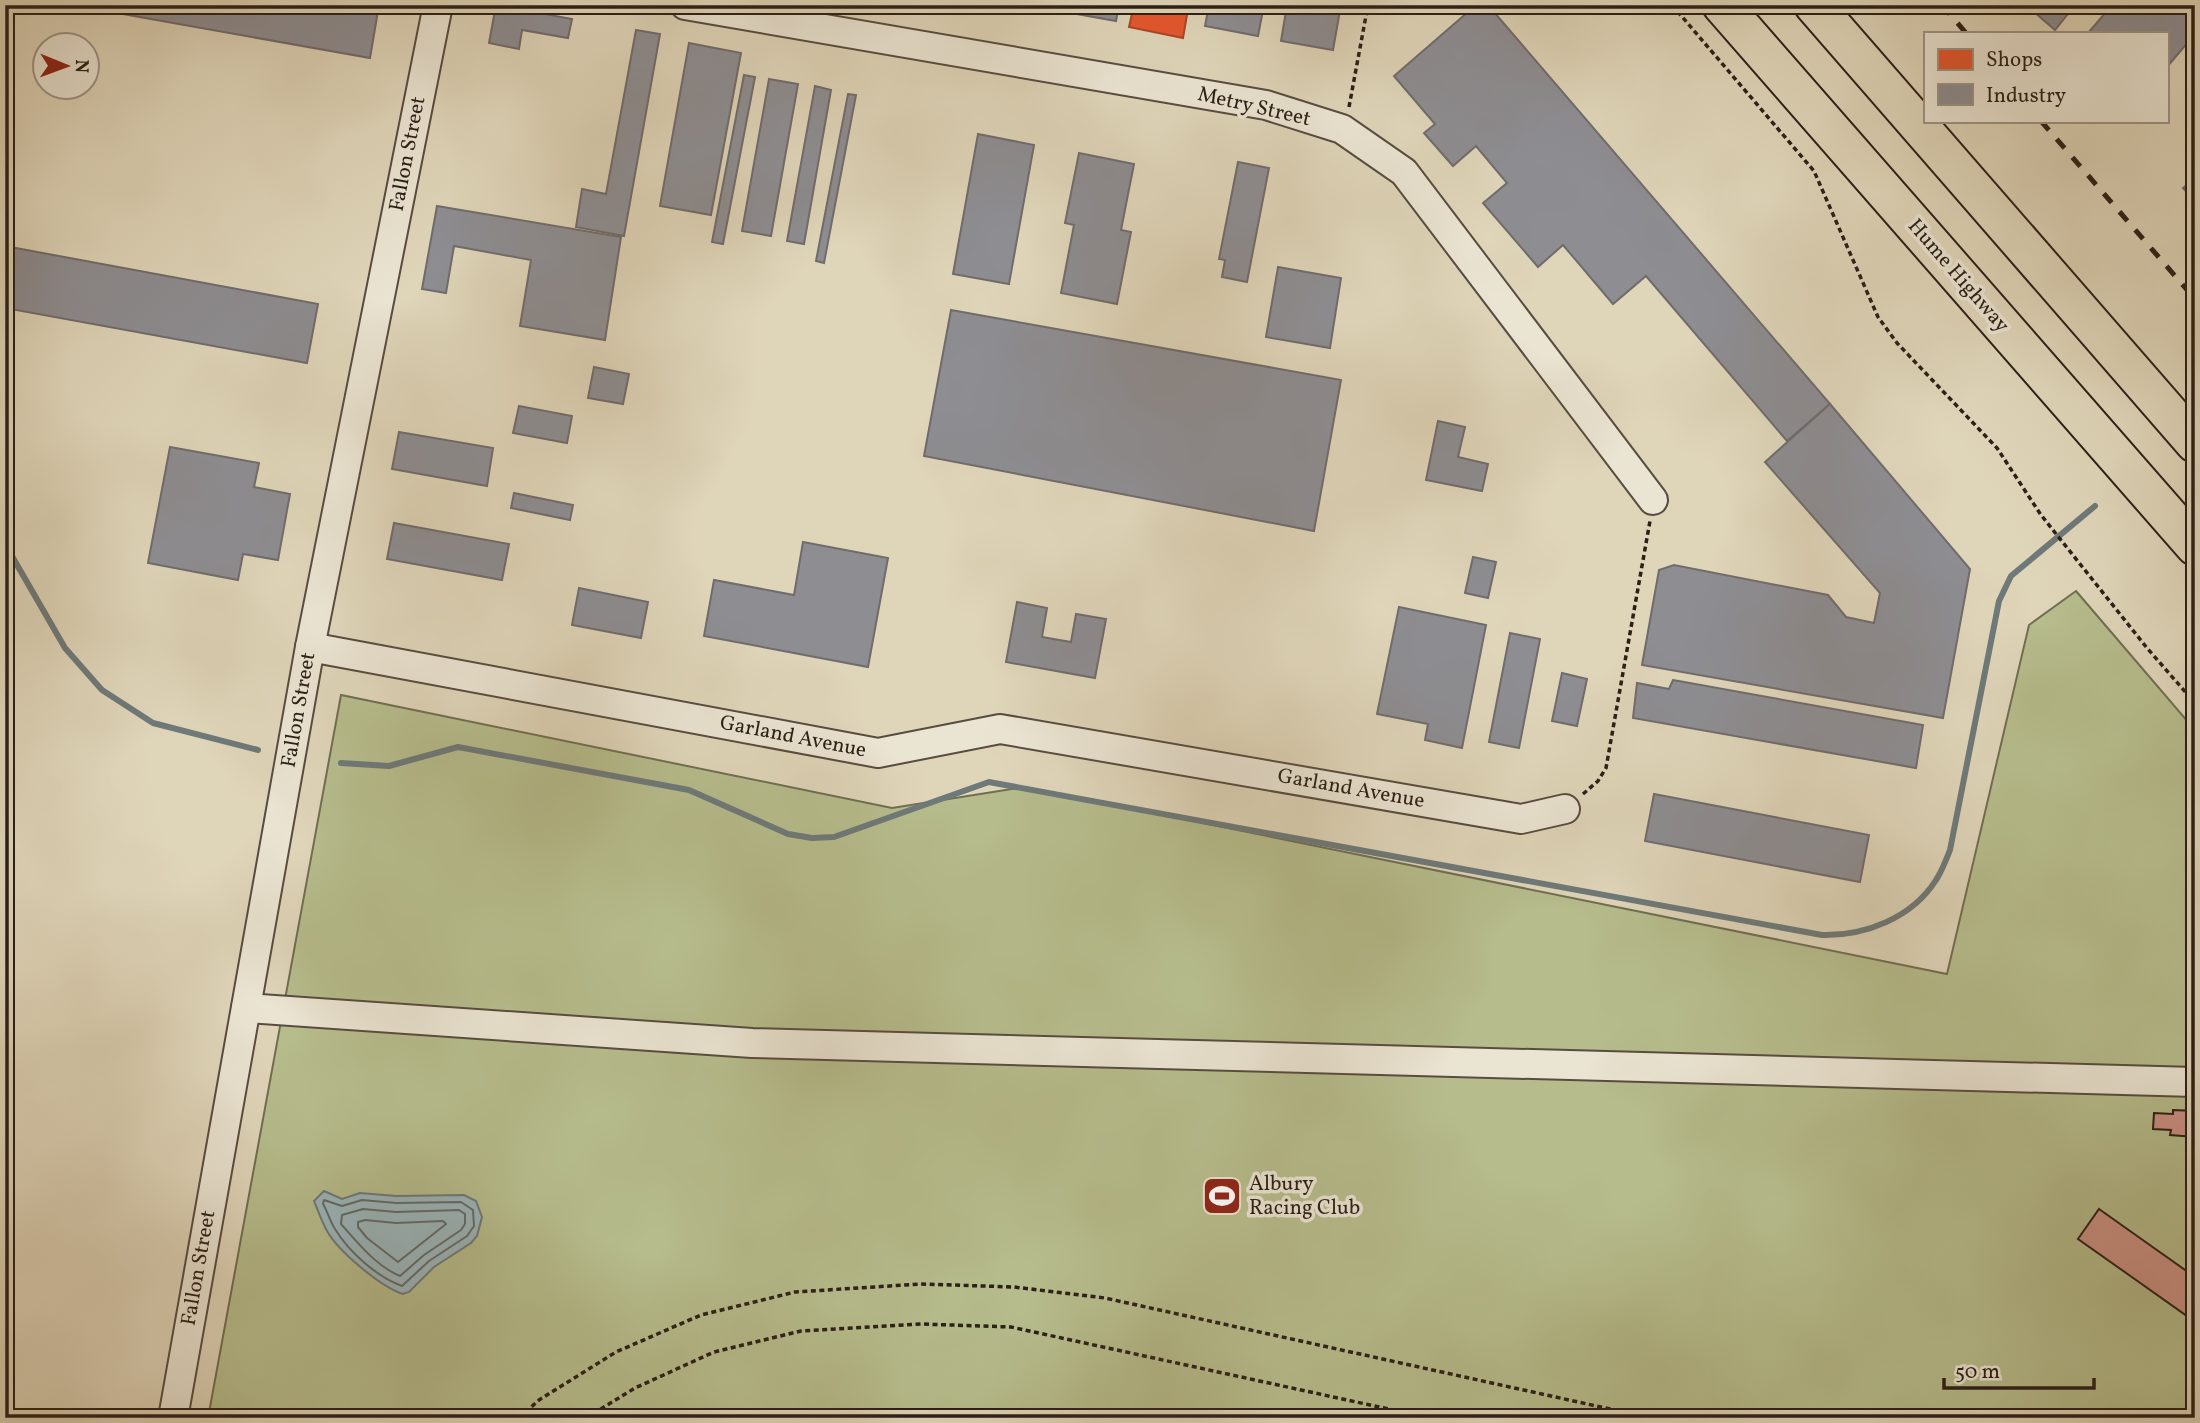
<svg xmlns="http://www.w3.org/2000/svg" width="2200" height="1423" font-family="Vollkorn,serif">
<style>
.green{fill:#b6bc8c;stroke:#706e52;stroke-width:2}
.water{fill:#9ab5bb;stroke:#6e7979;stroke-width:2}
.shops{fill:#e4572e;stroke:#ac4627;stroke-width:2}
.industry{fill:#8d8d92;stroke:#706c6d;stroke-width:2}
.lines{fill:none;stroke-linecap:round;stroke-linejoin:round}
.shore{stroke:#626a69;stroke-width:2}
.stream{stroke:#6e7979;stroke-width:6}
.building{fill:#cc9185;stroke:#2b1f17;stroke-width:2}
.minor-casing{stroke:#584c40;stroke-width:32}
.highway-casing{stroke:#2b1f17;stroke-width:42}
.path{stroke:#2b1f17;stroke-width:3.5;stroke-dasharray:5 3.5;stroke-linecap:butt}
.minor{stroke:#eae4d2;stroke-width:28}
.highway{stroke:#dfd5b9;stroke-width:38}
.rail{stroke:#2b1f17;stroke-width:5;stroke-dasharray:12 12;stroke-linecap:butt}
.labels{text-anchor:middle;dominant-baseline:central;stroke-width:7;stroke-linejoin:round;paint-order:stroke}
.street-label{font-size:21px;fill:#2b1f17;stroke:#eae4d2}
.poi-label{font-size:21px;fill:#2b1f17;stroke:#eae4d2;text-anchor:start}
</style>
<rect width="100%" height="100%" fill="#dfd5b9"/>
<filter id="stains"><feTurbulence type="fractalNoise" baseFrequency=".00286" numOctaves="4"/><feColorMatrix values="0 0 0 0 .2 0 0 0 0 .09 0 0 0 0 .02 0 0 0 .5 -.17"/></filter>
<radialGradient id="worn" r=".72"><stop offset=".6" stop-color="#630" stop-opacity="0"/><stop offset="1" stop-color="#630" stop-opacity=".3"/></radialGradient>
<path class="green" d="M2076 591 2195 730V1418H208L341 695 892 808 1025 787 1947 974 2029 625Z"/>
<path class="water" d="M324 1191 342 1199 360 1193 396 1196 464 1195 476 1201 482 1217 477 1236 471 1243 434 1267 409 1292 403 1294C381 1287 339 1252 327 1231 322 1222 318 1211 314 1201Z"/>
<path class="shops" d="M1134 5H1209L1207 13 1188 9 1183 38 1129 27Z"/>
<g class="industry">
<path d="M72 5H379L370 58Z"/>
<path d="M496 5 572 19 568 38 522 30 519 49 489 43Z"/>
<path d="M1066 5H1119L1116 21 1065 12Z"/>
<path d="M1209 5H1264L1258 36 1205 26Z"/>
<path d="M1287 5H1341L1333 50 1281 41Z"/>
<path d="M1476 5H1488L1830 404 1787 441 1646 276 1613 304 1563 245 1538 267 1483 203 1507 183 1476 146 1453 166 1424 133 1435 124 1394 76Z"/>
<path d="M2026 5H2075L2055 30Z"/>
<path d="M2112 5H2195V34L2167 67V33H2088Z"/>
<path d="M636 30 660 34 624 236 576 227 582 189 606 194Z"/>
<path d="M689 43 741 53 711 215 660 206Z"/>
<path d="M744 75 755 77 723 244 712 242Z"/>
<path d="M769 79 798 84 771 236 742 231Z"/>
<path d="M815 86 831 90 804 244 787 241Z"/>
<path d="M848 94 856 95 824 263 816 261Z"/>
<path d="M978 134 1034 145 1009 284 953 274Z"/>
<path d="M1079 153 1134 164 1121 230 1131 232 1117 304 1061 293 1074 225 1065 223Z"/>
<path d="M1238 162 1269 168 1247 282 1222 277 1225 260 1219 259Z"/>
<path d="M2195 178V201L2183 188Z"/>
<path d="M437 206 621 237 605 340 520 326 531 260 454 246 446 293 422 289Z"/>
<path d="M5 246 318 304 307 363 5 308Z"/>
<path d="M1278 267 1341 278 1330 348 1266 337Z"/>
<path d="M951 310 1341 380 1314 531 924 456Z"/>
<path d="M594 367 629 374 623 404 588 398Z"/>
<path d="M1830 404 1970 569 1943 718 1642 665 1659 570 1674 565 1828 595 1846 617 1874 623 1880 593 1765 462Z"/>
<path d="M519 406 572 416 567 443 513 433Z"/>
<path d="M1438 421 1465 427 1458 457 1488 464 1482 491 1426 480Z"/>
<path d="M399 432 493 448 487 486 392 469Z"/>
<path d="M170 447 259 463 254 487 290 494 278 560 243 554 238 580 148 563Z"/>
<path d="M514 493 573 505 570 520 511 508Z"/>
<path d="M394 523 509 544 502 580 387 559Z"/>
<path d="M803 542 888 558 868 667 704 636 714 580 794 595Z"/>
<path d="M1473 557 1496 562 1488 598 1465 593Z"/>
<path d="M579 588 648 602 641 638 572 625Z"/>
<path d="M1017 602 1047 608 1042 637 1071 642 1076 614 1106 619 1095 678 1006 662Z"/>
<path d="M1399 607 1486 625 1462 748 1425 740 1428 724 1377 714Z"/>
<path d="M1510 633 1540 639 1519 748 1489 742Z"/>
<path d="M1562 673 1587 679 1577 726 1552 721Z"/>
<path d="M1673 680 1923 725 1916 768 1633 718 1637 683 1669 689Z"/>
<path d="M1654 794 1869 835 1860 882 1645 841Z"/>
</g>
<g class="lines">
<g class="shore">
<path d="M324 1200 342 1206 362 1200 396 1203 461 1202 473 1210 474 1226 467 1236 429 1261 402 1286C377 1277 349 1252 335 1229 330 1222 328 1212 323 1204Z"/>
<path d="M363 1209 396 1212 459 1210 465 1214V1224L461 1230 424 1255 400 1276C376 1266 358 1243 341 1224L342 1215Z"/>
<path d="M365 1220 396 1223 443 1221 446 1224 398 1262 367 1238 358 1227V1222Z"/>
</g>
<g class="stream">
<path d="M5 544 65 648 102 690 153 723 258 750"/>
<path d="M341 763 389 766 458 747 689 790 788 834 812 838 834 837 989 782 1822 935C1865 936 1912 918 1936 880 1942 871 1946 860 1950 850L1999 601 2011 576 2095 506"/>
</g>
</g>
<g class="building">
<path d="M2173 1110 2195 1111V1137L2170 1135 2171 1130 2153 1129 2154 1113 2173 1114Z"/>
<path d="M2099 1209 2195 1277V1305L2187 1316 2078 1239Z"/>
</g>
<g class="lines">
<g class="minor-casing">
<g id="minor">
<path d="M685 5 1266 105 1342 129 1404 172 1653 500"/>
<path d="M310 647 878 753 1000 729 1521 819 1565 809"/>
<path d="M246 1008 752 1043 2195 1082"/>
<path d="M173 1418 310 647 438 5"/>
</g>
</g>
<g class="highway-casing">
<g id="highway">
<path d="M1722 5 2195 546"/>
<path d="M1814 5 2195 443"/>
</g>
</g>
<g class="path">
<path d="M1672 5 1814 171 1878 317 1897 343 1997 448 2041 515 2147 648 2195 703"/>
<path d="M1349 107 1368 5"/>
<path d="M1583 794 1598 781 1606 768 1650 521"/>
<path d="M519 1418 539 1400 616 1352 701 1315 795 1292 921 1284 1014 1287 1105 1298 1651 1418"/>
<path d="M586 1418 635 1388 714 1352 801 1331 921 1324 1011 1327 1430 1418"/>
</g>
<use href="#minor" class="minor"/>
<use href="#highway" class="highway"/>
<g class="rail">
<path d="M1942 5 1966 33"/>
<path d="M2041 121 2195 299"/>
</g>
</g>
<defs>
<g id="stadium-square" transform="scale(2.0125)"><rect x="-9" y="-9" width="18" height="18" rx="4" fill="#8f2418" stroke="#eae4d2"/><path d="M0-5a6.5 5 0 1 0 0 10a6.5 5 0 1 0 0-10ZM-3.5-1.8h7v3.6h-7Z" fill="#fff"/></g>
</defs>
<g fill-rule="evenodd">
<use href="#stadium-square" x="1222" y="1196"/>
</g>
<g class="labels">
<g class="street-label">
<text transform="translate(1254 107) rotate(13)">Metry Street</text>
<text transform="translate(408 154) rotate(-79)">Fallon Street</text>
<text transform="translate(1958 276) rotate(49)">Hume Highway</text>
<text transform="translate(299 710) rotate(-80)">Fallon Street</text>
<text transform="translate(793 737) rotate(11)">Garland Avenue</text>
<text transform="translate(1351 789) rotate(10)">Garland Avenue</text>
<text transform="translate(199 1268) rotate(-80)">Fallon Street</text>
</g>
<g class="poi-label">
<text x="1249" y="1184">Albury<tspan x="1249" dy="24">Racing Club</tspan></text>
</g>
</g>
<rect width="2200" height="1423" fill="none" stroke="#dfd5b9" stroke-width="28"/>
<rect x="7" y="7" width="2186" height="1409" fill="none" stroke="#2b1f17" stroke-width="3.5"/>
<rect x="14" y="14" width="2172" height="1395" fill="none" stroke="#2b1f17" stroke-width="2"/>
<rect x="1924" y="32" width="245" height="91" fill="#eae4d2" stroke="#9e9587" stroke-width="2"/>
<rect x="1938" y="49" width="35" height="21" fill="#e4572e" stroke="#9e9587" stroke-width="2"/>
<text x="1986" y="66" font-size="21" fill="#2b1f17">Shops</text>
<rect x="1938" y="84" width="35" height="21" fill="#8d8d92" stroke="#9e9587" stroke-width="2"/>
<text x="1986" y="102" font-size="21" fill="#2b1f17">Industry</text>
<g transform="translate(66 66) rotate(91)"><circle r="33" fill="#eae4d2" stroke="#9e9587" stroke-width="2"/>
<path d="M0-5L12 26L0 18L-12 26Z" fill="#8f2418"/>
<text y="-10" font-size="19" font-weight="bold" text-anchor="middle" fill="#2b1f17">N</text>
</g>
<path d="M1944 1378v10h150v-10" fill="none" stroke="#2b1f17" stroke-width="3.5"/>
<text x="1955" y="1378" font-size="21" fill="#2b1f17" stroke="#eae4d2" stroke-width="5" paint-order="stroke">50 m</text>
<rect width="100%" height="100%" filter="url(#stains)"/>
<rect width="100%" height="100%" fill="url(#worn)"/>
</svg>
